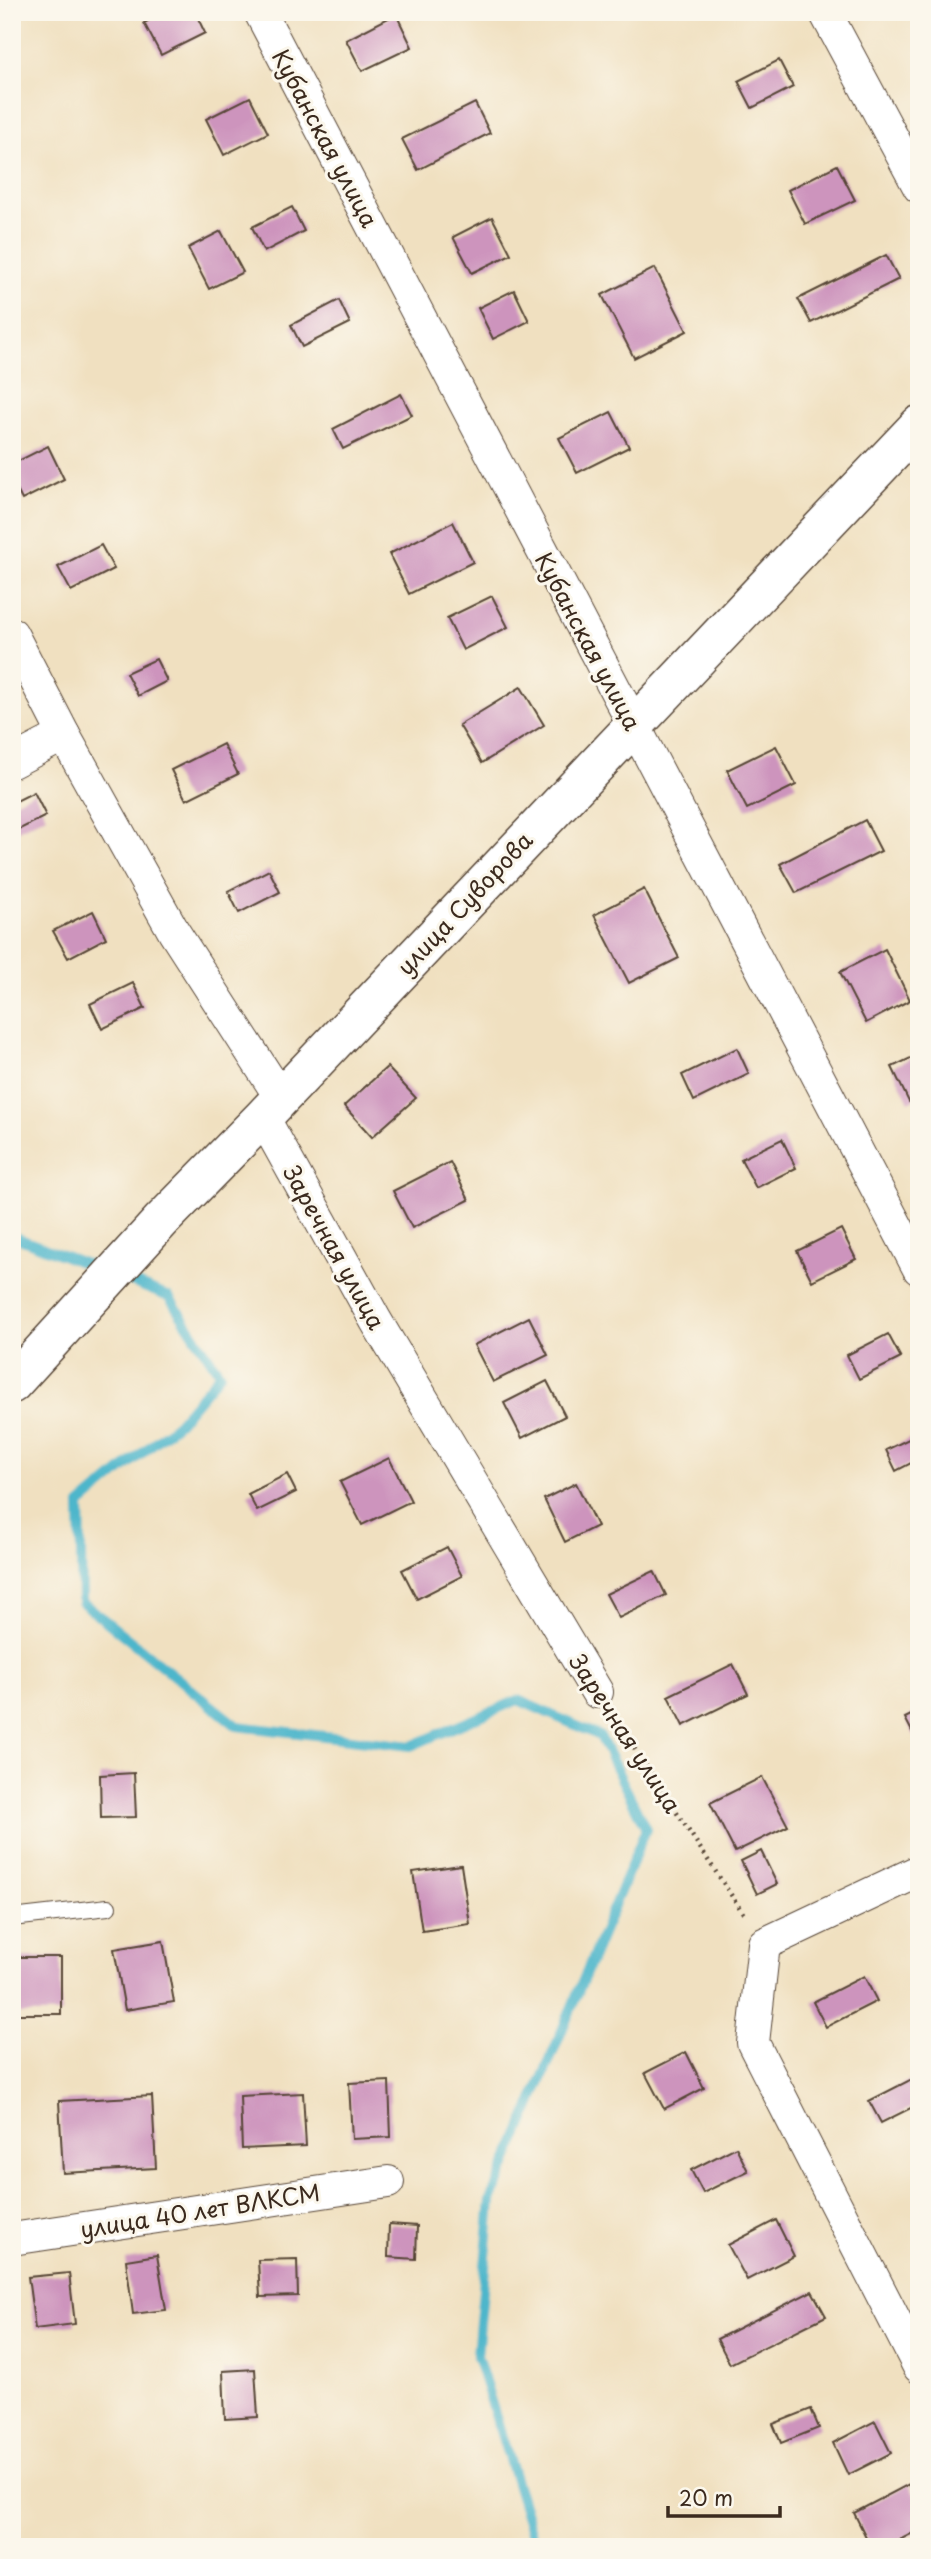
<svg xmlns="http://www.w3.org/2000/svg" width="931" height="2559" font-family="'Playpen Sans',sans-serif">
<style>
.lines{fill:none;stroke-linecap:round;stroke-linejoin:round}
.stream{stroke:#4db6cb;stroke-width:10}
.building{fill:#cd94bd}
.service-casing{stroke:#564536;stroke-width:18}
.minor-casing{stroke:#564536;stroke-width:34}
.tertiary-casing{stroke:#564536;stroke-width:41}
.path{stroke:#564536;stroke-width:4.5;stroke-dasharray:2 5;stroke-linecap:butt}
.service{stroke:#fff;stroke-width:16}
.minor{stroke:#fff;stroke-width:32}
.tertiary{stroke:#fff;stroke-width:38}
.labels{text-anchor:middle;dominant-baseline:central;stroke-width:6;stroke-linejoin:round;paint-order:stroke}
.street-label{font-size:23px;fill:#3b2a1e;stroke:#fbf7ec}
</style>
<rect width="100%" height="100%" fill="#fbf7ec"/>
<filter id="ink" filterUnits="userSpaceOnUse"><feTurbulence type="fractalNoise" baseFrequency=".0143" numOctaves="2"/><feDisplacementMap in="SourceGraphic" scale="14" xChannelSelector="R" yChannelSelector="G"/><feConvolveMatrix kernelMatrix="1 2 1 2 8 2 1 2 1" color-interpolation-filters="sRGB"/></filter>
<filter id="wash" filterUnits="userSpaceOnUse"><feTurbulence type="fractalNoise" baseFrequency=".00686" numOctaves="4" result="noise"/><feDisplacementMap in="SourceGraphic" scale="28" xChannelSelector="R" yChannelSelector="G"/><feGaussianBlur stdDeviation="1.57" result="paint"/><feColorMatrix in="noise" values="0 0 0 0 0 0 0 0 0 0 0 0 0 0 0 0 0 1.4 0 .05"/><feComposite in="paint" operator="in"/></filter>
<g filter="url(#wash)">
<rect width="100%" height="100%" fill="#f0e0c0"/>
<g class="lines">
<g class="stream">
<path d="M12 1236 104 1271"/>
<path d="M119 1277 169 1297 220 1374 178 1423 80 1505 82 1602 237 1726 411 1746 518 1700 600 1736 646 1829 491 2201 477 2356 536 2547"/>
</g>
</g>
<g id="blocks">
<g class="building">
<path d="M165 12H195L205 33 161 55 144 23Z"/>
<path d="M396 14 412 47 362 71 346 40Z"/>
<path d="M779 60 793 87 752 108 738 81Z"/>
<path d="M250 97 268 133 224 155 206 119Z"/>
<path d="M475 103 490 133 418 170 402 139Z"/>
<path d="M837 165 855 200 805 224 788 190Z"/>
<path d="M292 207 304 231 264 252 252 227Z"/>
<path d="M492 217 511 254 472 273 453 237Z"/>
<path d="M221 231 243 272 209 289 188 248Z"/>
<path d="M886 255 899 279 811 323 798 299Z"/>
<path d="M655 268 687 331 634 358 602 295Z"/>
<path d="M514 290 529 321 493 339 478 308Z"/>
<path d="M339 300 350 323 302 347 291 325Z"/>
<path d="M401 394 412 415 343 449 333 429Z"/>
<path d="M611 412 629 447 577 473 559 438Z"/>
<path d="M48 446 64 479 22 500 12 480V464Z"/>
<path d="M453 522 473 562 409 594 389 554Z"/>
<path d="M101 545 114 569 71 591 58 567Z"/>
<path d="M492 596 508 627 463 650 447 618Z"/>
<path d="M156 659 167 681 138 696 126 673Z"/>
<path d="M521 687 544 725 482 763 459 725Z"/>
<path d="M223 744 238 774 186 800 171 770Z"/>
<path d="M776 746 796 785 747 809 727 770Z"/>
<path d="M34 792 46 816 12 833V803Z"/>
<path d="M865 820 881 851 796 893 780 864Z"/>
<path d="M269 870 280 892 239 913 228 891Z"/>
<path d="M644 889 679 958 629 983 594 915Z"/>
<path d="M93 911 106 938 68 958 53 931Z"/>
<path d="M885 949 910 1000 866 1023 840 972Z"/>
<path d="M133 983 145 1008 102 1029 90 1004Z"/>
<path d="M737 1048 749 1074 694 1101 682 1075Z"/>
<path d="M919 1054V1097L909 1102 892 1067Z"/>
<path d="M387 1067 416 1098 372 1137 344 1106Z"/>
<path d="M782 1139 796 1168 756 1188 741 1159Z"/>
<path d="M450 1162 469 1200 412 1228 393 1191Z"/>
<path d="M841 1229 856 1259 812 1281 797 1251Z"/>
<path d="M529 1317 548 1355 493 1382 474 1345Z"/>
<path d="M888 1334 901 1358 859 1379 847 1355Z"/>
<path d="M547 1381 565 1416 522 1438 504 1403Z"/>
<path d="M919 1434V1459L896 1471 886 1450Z"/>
<path d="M389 1458 411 1501 362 1525 340 1482Z"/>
<path d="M287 1474 296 1492 257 1511 248 1494Z"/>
<path d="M576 1483 597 1526 565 1542 544 1499Z"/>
<path d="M447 1547 462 1576 417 1599 402 1570Z"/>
<path d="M654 1571 666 1595 619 1618 606 1594Z"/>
<path d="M733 1664 748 1694 683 1726 668 1696Z"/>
<path d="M919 1711V1745L905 1718Z"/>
<path d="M134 1773 136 1817 101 1818 100 1775Z"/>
<path d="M762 1777 788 1826 735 1852 710 1803Z"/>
<path d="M761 1851 777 1884 757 1894 741 1861Z"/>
<path d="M461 1865 470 1924 422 1931 413 1872Z"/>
<path d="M163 1941 174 2002 125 2010 114 1949Z"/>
<rect x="12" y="1957" width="49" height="57"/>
<path d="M864 1976 877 2001 826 2027 813 2002Z"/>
<path d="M686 2052 704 2088 664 2109 645 2073Z"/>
<path d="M910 2080 919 2096V2104L881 2123 869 2101Z"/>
<path d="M389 2081 391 2137 352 2139 349 2083Z"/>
<path d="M303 2093 306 2146 242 2149 240 2096Z"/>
<path d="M152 2096 156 2168 63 2173 59 2101Z"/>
<path d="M736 2147 748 2171 703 2193 691 2170Z"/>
<path d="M776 2220 794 2256 747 2280 728 2245Z"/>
<path d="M389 2224 417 2226 416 2259 388 2257Z"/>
<path d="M157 2255 166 2310 133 2314 126 2260Z"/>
<path d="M297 2259 298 2296 260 2297 258 2260Z"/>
<path d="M69 2273 75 2324 35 2329 28 2277Z"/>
<path d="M812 2291 826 2316 730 2364 717 2339Z"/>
<path d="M255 2369 258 2417 225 2419 223 2371Z"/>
<path d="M811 2409 819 2428 781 2443 773 2424Z"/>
<path d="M875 2421 891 2453 848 2475 833 2443Z"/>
<path d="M909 2484 919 2503V2530L886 2547H871L854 2513Z"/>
</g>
</g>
</g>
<g filter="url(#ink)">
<use href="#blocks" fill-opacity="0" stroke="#564536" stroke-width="2"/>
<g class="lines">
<g class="service-casing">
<path id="service" d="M12 1918 108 1907"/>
</g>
<g class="minor-casing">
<g id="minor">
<path d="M260 12 919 1269"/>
<path d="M825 12 919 187"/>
<path d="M12 634 64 735 174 932 281 1098"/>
<path d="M12 762 64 735"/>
<path d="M263 1117 376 1321 597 1692"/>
<path d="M919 1871 764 1944 753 2043 919 2367"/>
<path d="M12 2239 388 2182"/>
</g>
</g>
<g class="tertiary-casing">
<path id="tertiary" d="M12 1384 161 1221 263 1117 919 425"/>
</g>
<path class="path" d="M615 1719 745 1916"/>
<use href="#service" class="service"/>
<use href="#minor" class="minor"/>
<use href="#tertiary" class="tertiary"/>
</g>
</g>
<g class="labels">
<g class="street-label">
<text transform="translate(326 138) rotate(62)">Кубанская улица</text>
<text transform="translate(589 641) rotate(62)">Кубанская улица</text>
<text transform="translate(464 903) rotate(-47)">улица Суворова</text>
<text transform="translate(335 1247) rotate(61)">Заречная улица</text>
<text transform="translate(626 1733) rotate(57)">Заречная улица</text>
<text transform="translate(200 2210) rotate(-9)">улица 40 лет ВЛКСМ</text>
</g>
</g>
<rect width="931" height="2559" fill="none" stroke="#fbf7ec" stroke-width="42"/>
<path d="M668 2506v10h112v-10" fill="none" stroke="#3b2a1e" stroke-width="3.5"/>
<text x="679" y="2506" font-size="21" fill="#3b2a1e" stroke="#fbf7ec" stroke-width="5" paint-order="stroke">20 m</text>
</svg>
